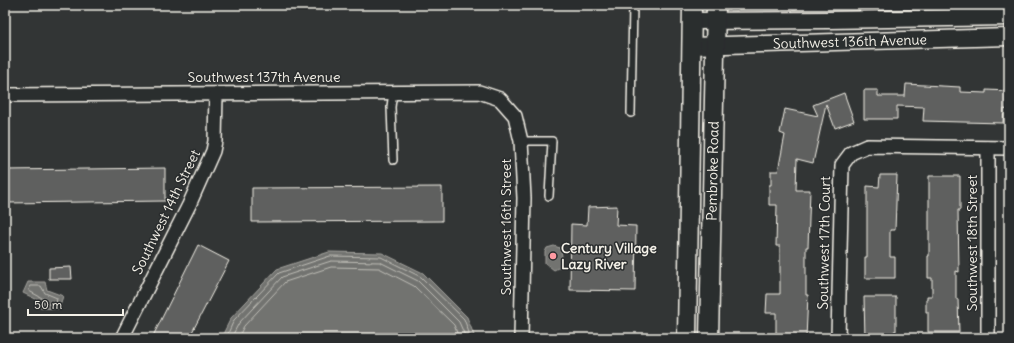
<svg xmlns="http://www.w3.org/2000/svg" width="1014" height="343" font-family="Delius,sans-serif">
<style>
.water{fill:#727370;stroke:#a6a5a0}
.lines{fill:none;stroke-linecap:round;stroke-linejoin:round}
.shore{stroke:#c0bfb8;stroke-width:1}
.building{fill:#5f605f;stroke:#f4f1e8}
.service-casing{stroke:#f4f1e8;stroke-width:10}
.minor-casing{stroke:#f4f1e8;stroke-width:16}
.tertiary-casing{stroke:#f4f1e8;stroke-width:19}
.secondary-casing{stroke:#f4f1e8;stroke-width:21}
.service{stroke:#2a2d2e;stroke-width:7}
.minor{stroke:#2a2d2e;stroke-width:13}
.tertiary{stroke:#2a2d2e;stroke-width:16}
.secondary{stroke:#2a2d2e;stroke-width:18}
.poi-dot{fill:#ff9aa2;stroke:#2a2d2e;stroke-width:1.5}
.labels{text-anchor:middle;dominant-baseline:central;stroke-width:3;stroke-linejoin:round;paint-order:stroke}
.street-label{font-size:14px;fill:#f4f1e8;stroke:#2a2d2e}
.poi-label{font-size:14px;font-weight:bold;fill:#f4f1e8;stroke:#2a2d2e;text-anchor:start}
</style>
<rect width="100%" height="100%" fill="#323535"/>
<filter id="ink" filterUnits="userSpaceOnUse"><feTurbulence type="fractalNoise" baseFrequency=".025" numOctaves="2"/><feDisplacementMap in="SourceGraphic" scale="8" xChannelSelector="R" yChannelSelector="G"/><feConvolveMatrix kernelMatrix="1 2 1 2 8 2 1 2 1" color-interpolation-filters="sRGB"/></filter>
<g filter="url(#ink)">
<g class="water">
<path d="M554 246 560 248C563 255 562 260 560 267L554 270 545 263V252L547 248Z"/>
<path d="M329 252 382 253 423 273 467 317 475 338H221L231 318 277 269Z"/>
<path d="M28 282H45L47 290 63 296 59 309 41 308 40 301 23 293Z"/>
</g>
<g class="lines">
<g class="shore">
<path d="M31 286H41L45 293 57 298 56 304H45L42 298 29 291Z"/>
<path d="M226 338 234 320 279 273 330 256 381 257 421 277 464 319 471 338"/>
<path d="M231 338 239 323 282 277 331 261 380 262 418 281 459 322 466 338"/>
<path d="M238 338 244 326 285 282 331 267 379 268 414 286 454 325 459 338"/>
</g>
</g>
<g class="building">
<path d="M906 84 960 87V92L986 93V90L1009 91V110L1004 109 1003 123 923 121 924 107 897 106V119H864V90H878V96H905Z"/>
<path d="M844 93 854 121 835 128 826 104 813 163 797 159 796 190H810L808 247H806V295H808L806 338H776V313H766L767 294H780V246H776L777 205H769V185H771V171H778L785 135 780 133 785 109 818 116 813 105Z"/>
<path d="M165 168V201L5 203V170Z"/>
<path d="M880 175H897L895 230H890V257H895V278H865V257H867V186L879 187Z"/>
<path d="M929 176H960V210H958L959 272 956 271V299H958L959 332H928V312H926V299H927V296H932V278H928V256H929Z"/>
<path d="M442 187V221L252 222V188Z"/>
<path d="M617 206 616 225 636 226 635 291 570 290 571 224 587 225 588 207Z"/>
<path d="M198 245 229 261 189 338H152Z"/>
<path d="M71 267 72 279H49V268Z"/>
<path d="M864 297H896V331H894V338H865Z"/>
</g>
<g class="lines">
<g class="service-casing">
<g id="service">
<path d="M631 113 633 5"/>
<path d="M521 141H552L549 196"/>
<path d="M393 160 391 107 393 92"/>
</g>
</g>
<g class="minor-casing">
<g id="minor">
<path d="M5 95 479 92 500 99 515 116 521 141 524 198 521 338"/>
<path d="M988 148V338"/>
<path d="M122 338 189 205 213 151 215 141 216 94"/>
<path d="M838 338 842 165 851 153 867 146 1009 148"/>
</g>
</g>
<g class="tertiary-casing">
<g id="tertiary">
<path d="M692 21 828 20 1009 17"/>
<path id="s1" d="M691 46 1009 37"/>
</g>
</g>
<g class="secondary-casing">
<g id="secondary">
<path d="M687 338 692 5"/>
<path id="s2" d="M709 338 716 5"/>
</g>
</g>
<use href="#service" class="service"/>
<use href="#minor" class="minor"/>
<use href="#tertiary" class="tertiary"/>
<use href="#secondary" class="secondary"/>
</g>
</g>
<circle class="poi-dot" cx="553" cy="256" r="4"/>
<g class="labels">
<g class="street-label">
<text stroke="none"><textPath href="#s1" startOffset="159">Southwest 136th Avenue</textPath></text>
<text x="264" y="77">Southwest 137th Avenue</text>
<text stroke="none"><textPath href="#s2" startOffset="167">Pembroke Road</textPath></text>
<text transform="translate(166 212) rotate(-64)">Southwest 14th Street</text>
<text transform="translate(506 227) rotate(-90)">Southwest 16th Street</text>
<text transform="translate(824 243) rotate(-89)">Southwest 17th Court</text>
<text transform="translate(972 243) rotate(-90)">Southwest 18th Street</text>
</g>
<g class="poi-label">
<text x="561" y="248">Century Village<tspan x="561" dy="16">Lazy River</tspan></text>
</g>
</g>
<rect width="1014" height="343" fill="none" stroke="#2a2d2e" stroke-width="20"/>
<rect x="10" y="10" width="994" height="323" fill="none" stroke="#f4f1e8" stroke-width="1.5" filter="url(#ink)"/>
<path d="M28 309v6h95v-6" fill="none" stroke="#f4f1e8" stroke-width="2"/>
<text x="34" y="309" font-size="12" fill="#f4f1e8" stroke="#2a2d2e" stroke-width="3" paint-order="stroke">50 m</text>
</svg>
